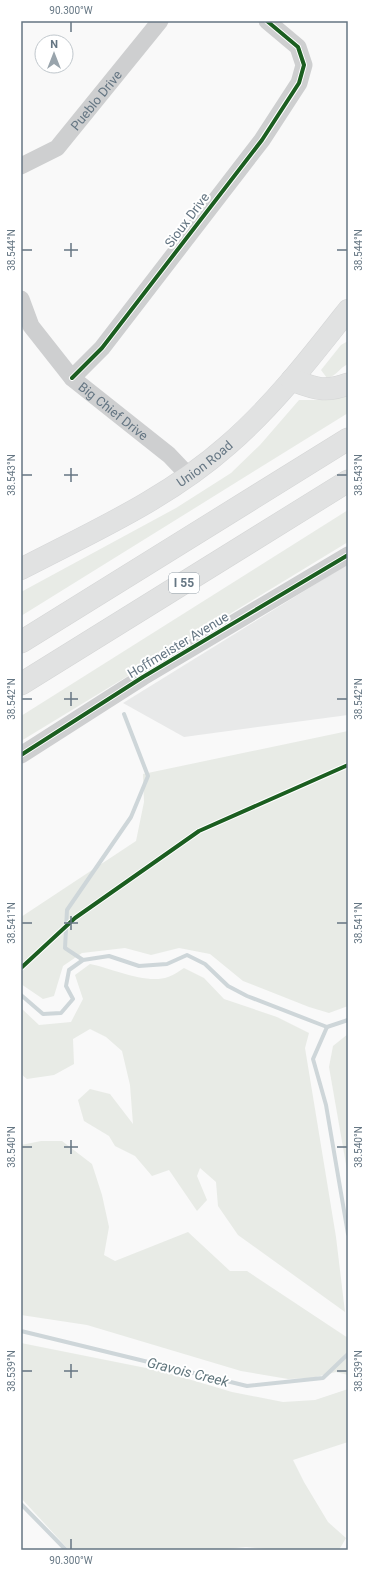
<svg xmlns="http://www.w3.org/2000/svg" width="369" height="1571" font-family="Roboto,sans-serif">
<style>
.built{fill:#e8e9e9}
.green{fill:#e8ebe6}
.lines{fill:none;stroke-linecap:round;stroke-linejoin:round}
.stream{stroke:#ced6d9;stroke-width:4}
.major-casing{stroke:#d5d6d7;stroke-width:22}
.highway-casing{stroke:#d5d6d6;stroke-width:23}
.minor{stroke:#cecfd0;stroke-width:17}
.major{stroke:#e1e2e2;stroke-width:21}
.highway{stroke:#e1e2e2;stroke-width:22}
.cycleway-casing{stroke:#fff;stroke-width:6}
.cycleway{stroke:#1b5e20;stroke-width:4}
.ticks{fill:none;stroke:#657683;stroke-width:1.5}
.labels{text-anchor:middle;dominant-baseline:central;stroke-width:4;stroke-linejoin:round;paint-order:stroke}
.shield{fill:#fff;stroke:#939fa8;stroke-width:1}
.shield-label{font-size:12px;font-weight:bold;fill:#657683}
.street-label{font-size:13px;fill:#657683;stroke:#fff}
.water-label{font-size:14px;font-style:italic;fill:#60757c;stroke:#fff}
.neatline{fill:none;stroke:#657683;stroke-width:1.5}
.ticks-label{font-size:10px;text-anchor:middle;fill:#657683}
</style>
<rect width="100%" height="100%" fill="#f9f9f9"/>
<path class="built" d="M348 564V715L184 737 123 703Z"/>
<g class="green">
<path d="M348 341V364C339 368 337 376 327 378L321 370 341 345Z"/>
<path d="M348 394V413L21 616V592L176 508 231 473 260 445 299 400C316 400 332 401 348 394Z"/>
<path d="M348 510V542L21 741V716Z"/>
<path d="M348 731V1006L329 1013 309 1007 243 981 210 954 179 948 151 955 125 948 82 953 63 966 54 996 43 999 21 984V917L136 841 144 802 143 774Z"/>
<path d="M90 964C111 968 147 985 168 977 174 975 179 971 184 968L204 978 224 999 277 1017 309 1033 305 1048 336 1237 345 1312 238 1235 218 1206 216 1182 200 1168 197 1176 207 1200 197 1211 169 1170 152 1176 135 1156 115 1146 109 1136 84 1121 78 1100 90 1089 110 1094 133 1124 130 1085 122 1051 106 1037 90 1029 73 1039 74 1064 54 1075 27 1079 21 1074V1008L39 1025 71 1022 83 999 75 975Z"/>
<path d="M348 1034V1176L329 1067 333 1046Z"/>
<path d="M41 1141H62L92 1164 102 1195 109 1227 104 1255 115 1261 188 1232 230 1271H247L348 1338V1375L336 1372 312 1378 288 1379 241 1371 87 1325 21 1315V1145Z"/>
<path d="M21 1343 161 1371 232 1392 283 1402 315 1400 348 1389V1442L293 1460 304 1482 328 1522 346 1538 339 1550H274L246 1547 218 1550H69L21 1498Z"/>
</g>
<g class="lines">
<g class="stream">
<path d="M83 960 65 948 67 910 131 817 148 776 124 714"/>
<path d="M21 995 43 1014 61 1013 73 999 66 986 69 970 83 960 109 956 139 966 167 964 187 955 205 964 228 986 247 996 327 1027"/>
<path d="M348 1020 327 1027 313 1059 326 1105 348 1234"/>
<path d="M21 1331 247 1386 323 1378 348 1354"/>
<path d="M21 1504 66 1550"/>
</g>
<g class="major-casing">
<g id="major">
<path id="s3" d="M21 569C92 532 167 499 228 445 274 405 311 357 348 310"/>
</g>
</g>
<g class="highway-casing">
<g id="highway">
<path d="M292 380C314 388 324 393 348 384"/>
<path d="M21 642 348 439"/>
<path d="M21 684 348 481"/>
</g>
</g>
<g class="minor">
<path id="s1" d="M21 166 57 148 160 21"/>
<path id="s2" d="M21 299 31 326 72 378 169 455 189 476"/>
<path d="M72 378 102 348 262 140 299 83 304 65 298 47 267 21"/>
<path d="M21 755 143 677 348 555"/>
</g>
<use href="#major" class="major"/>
<use href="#highway" class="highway"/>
<g class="cycleway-casing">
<g id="cycleway">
<path d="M72 378 102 348 262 140 299 83 304 65 298 47 267 21"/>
<path d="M21 755 143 677 348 555"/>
<path d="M21 968 75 918 199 831 348 765"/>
</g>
</g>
<use href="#cycleway" class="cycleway"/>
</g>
<path class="ticks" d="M71 22V32M71 243V257M22 250H32M64 250H78M337 250H347M71 468V482M22 475H32M64 475H78M337 475H347M71 692V706M22 699H32M64 699H78M337 699H347M71 916V930M22 923H32M64 923H78M337 923H347M71 1140V1154M22 1147H32M64 1147H78M337 1147H347M71 1364V1378M22 1371H32M64 1371H78M337 1371H347M71 1539V1549"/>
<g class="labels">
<rect class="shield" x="169" y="573" width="30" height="20" rx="3"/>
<g class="shield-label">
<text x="184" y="583">I 55</text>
</g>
<g class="street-label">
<text stroke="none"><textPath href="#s1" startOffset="102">Pueblo Drive</textPath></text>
<text transform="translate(187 220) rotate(-53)">Sioux Drive</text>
<text stroke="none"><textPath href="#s2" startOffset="148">Big Chief Drive</textPath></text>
<text stroke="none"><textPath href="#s3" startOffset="212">Union Road</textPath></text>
<text transform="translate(178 645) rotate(-31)">Hoffmeister Avenue</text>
</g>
<g class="water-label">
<text transform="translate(188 1372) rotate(14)">Gravois Creek</text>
</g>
</g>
<rect width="369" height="1571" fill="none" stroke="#ffffff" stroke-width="44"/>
<g transform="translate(54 54)"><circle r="19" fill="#ffffff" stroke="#c1c8cd"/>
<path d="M0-3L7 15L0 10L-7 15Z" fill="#99a4ac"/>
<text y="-6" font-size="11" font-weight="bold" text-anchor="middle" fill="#657683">N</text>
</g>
<rect x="22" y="22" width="325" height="1527" class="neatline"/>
<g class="ticks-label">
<text x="71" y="14">90.300°W</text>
<text transform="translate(11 250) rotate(-90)" y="4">38.544°N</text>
<text transform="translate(358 250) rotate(-90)" y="4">38.544°N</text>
<text transform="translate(11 475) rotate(-90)" y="4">38.543°N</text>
<text transform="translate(358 475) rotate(-90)" y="4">38.543°N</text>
<text transform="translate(11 699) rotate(-90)" y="4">38.542°N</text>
<text transform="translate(358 699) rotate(-90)" y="4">38.542°N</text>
<text transform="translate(11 923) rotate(-90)" y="4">38.541°N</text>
<text transform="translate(358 923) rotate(-90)" y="4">38.541°N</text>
<text transform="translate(11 1147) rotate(-90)" y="4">38.540°N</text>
<text transform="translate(358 1147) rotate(-90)" y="4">38.540°N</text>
<text transform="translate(11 1371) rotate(-90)" y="4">38.539°N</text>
<text transform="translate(358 1371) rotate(-90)" y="4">38.539°N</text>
<text x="71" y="1564">90.300°W</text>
</g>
</svg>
